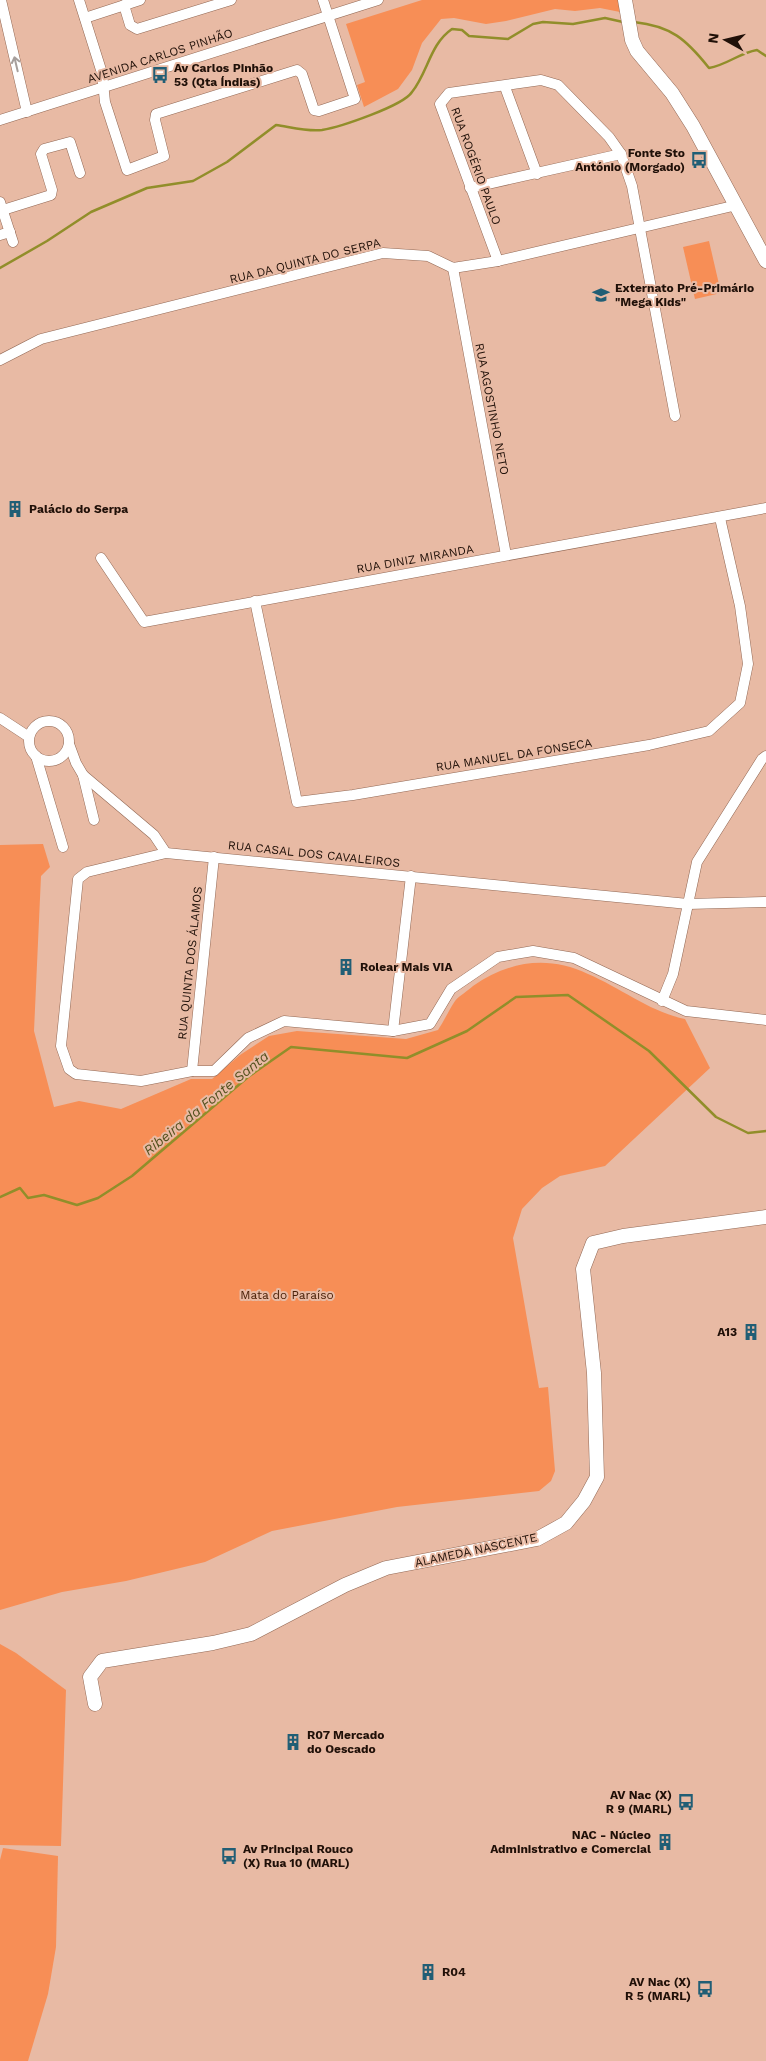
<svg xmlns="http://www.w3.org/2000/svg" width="766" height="2061" font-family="'Work Sans',sans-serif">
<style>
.green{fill:#f78e56}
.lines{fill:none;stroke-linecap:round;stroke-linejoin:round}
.stream{stroke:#918e2a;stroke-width:2.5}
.street-casing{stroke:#926854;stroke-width:11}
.secondary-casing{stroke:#926854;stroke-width:15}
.street{stroke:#fff;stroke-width:10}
.secondary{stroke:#fff;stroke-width:14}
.oneway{stroke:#a69f9c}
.labels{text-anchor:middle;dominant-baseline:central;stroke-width:4;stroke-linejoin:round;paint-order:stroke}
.street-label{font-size:12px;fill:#201008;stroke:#e8baa4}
.poi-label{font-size:12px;font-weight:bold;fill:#201008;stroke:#e8baa4;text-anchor:start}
.park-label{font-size:12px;fill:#492008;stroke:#e8baa4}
.water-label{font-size:14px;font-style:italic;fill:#53511e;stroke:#e8baa4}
</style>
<rect width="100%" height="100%" fill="#e8baa4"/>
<g class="green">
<path d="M422 0H618L620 12 600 8 575 11 555 9 506 21 486 24 454 18 441 19 422 43 412 70 398 89 364 107 357 85 365 82 346 24Z"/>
<path d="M709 241 721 293 695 299 683 247Z"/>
<path d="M43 844 50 867 41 876 34 1031 54 1107 79 1101 121 1109 191 1079H212L240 1055 269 1036 297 1031 406 1039 438 1030C444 1021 449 1010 455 1001 460 995 468 991 473 986 509 961 548 955 588 974 621 988 650 1012 685 1019L710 1068 605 1166 560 1176 542 1188 522 1209 513 1238 539 1388 548 1387 555 1471 551 1481 539 1491 397 1507 272 1531 205 1562 126 1581 62 1592 0 1610V845Z"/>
<path d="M0 1644 16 1653 66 1690 61 1846 0 1845Z"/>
<path d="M3 1848 58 1856 56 1947 48 1994 28 2061H0V1860Z"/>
</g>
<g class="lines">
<g class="stream">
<path d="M634 22C671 26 686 39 709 68 727 65 739 53 757 50L766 56"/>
<path d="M0 268 47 241 91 212 147 188 193 181 227 162 276 125C290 127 308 132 322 130 340 127 403 106 412 92 428 72 430 44 452 29L462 30 469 36 508 39 533 24 543 22 573 24 605 18 623 22"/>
<path d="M0 1197 20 1188 28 1198 44 1195 77 1205 98 1198 132 1176 248 1077 291 1047 407 1058 467 1031 516 997 568 995 649 1051 716 1117 748 1133 766 1131"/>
</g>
<g class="street-casing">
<g id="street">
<path d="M1 0 27 112"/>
<path d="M79 0 102 73 105 102 127 170 164 156 155 120 156 114 297 70 302 74 314 110 319 111 355 99 323 0"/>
<path d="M124 5 130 25 137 29 231 0"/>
<path d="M85 18 140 0"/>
<path d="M505 87 537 174"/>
<path d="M0 120 378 0"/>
<path d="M470 188 621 154"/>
<path d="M0 202 13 242"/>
<path d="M3 210 51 195 52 190 41 154 44 149 70 142 80 173"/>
<path d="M0 235 10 232"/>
<path d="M498 261 440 104 449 93 541 80 558 85 609 137 621 154 632 186 675 416"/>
<path d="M453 268 506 555"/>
<path d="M0 360 41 339 383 253 428 256 453 268 498 261 737 205"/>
<path d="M101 558 144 622 766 508"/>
<path d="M255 601 297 802 353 795 649 745 709 731 740 703 748 664 740 606 720 518"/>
<path d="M0 718 29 737"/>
<circle cx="49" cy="741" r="20"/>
<path d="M69 744 76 763 83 775 154 835 166 853"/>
<path d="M36 756 63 847"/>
<path d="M83 775 94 820"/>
<path d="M766 902 688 904 166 853 87 872 78 879 61 1046 69 1069 76 1074 141 1081 192 1071H214L248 1038 284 1021 393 1031 430 1024 451 989 498 957 533 951 574 958 686 1011 766 1020"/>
<path d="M662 1001 673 974 697 862 762 759 766 756"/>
<path d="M393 1031 411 876"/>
<path d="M192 1071 214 857"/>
</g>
</g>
<g class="secondary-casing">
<g id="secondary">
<path d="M625 0 632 40 637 51 672 93 693 126 766 261"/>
<path d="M95 1704 90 1677 102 1661 213 1643 251 1634 345 1585 386 1568 537 1539 566 1523 584 1501 597 1477 594 1373 583 1269 593 1243 623 1236 766 1217"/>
</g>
</g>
<use href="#street" class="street"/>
<use href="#secondary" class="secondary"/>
</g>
<defs><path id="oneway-shaft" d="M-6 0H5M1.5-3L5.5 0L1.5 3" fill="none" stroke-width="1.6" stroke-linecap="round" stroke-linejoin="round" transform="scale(1.25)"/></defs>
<use class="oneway" href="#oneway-shaft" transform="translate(16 64) rotate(-103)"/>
<defs>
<g id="bus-bare" transform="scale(1.35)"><path d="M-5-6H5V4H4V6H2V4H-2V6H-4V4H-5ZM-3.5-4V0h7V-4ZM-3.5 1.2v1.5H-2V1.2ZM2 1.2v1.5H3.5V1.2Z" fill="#215e75" stroke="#e8baa4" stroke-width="2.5" paint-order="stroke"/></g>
<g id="school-bare" transform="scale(1.35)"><path d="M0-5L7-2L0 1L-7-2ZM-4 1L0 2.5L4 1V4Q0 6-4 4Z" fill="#215e75" stroke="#e8baa4" stroke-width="2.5" paint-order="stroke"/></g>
<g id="building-bare" transform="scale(1.35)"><path d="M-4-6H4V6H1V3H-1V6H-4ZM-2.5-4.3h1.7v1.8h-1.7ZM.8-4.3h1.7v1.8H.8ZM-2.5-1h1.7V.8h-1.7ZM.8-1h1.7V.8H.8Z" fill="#215e75" stroke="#e8baa4" stroke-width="2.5" paint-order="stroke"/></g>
</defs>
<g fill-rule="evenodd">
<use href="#bus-bare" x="160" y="75"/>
<use href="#bus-bare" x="699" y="160"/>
<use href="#school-bare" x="601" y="295"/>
<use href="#building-bare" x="15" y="509"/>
<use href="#building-bare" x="346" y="967"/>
<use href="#building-bare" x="751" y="1332"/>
<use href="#building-bare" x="293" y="1742"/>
<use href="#bus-bare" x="686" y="1802"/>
<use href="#building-bare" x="665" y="1842"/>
<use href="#bus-bare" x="229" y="1856"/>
<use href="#building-bare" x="428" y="1972"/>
<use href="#bus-bare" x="705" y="1989"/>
</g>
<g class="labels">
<g class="street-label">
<text transform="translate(160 56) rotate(-18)">AVENIDA CARLOS PINHÃO</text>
<text transform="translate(476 166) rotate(70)">RUA ROGÉRIO PAULO</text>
<text transform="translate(305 261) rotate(-14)">RUA DA QUINTA DO SERPA</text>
<text transform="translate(492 409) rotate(79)">RUA AGOSTINHO NETO</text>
<text transform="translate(415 559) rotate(-10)">RUA DINIZ MIRANDA</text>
<text transform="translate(514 755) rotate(-9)">RUA MANUEL DA FONSECA</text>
<text transform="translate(314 854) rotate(6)">RUA CASAL DOS CAVALEIROS</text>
<text transform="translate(190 963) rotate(-84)">RUA QUINTA DOS ÁLAMOS</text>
<text transform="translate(476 1550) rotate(-12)">ALAMEDA NASCENTE</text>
</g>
<g class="poi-label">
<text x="174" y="68">Av Carlos Pinhão<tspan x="174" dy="14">53 (Qta Índias)</tspan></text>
<text x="685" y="153" text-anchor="end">Fonte Sto<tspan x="685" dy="14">António (Morgado)</tspan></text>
<text x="615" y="288">Externato Pré-Primário<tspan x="615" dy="14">"Mega Kids"</tspan></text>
<text x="29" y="509">Palácio do Serpa</text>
<text x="360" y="967">Rolear Mais VIA</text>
<text x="737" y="1332" text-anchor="end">A13</text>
<text x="307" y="1735">R07 Mercado<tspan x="307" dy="14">do Oescado</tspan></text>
<text x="672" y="1795" text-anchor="end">AV Nac (X)<tspan x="672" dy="14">R 9 (MARL)</tspan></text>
<text x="651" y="1835" text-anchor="end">NAC - Núcleo<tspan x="651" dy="14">Administrativo e Comercial</tspan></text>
<text x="243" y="1849">Av Principal Rouco<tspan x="243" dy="14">(X) Rua 10 (MARL)</tspan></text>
<text x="442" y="1972">R04</text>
<text x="691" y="1982" text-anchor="end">AV Nac (X)<tspan x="691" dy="14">R 5 (MARL)</tspan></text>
</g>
<g class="park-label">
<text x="287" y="1295">Mata do Paraíso</text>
</g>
<g class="water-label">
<text transform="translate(206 1103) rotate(-39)">Ribeira da Fonte Santa</text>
</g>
</g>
<g transform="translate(726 40) rotate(278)" stroke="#e8baa4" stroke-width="4" paint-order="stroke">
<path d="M0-4L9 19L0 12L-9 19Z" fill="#201008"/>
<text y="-8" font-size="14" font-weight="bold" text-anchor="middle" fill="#201008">N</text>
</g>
</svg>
